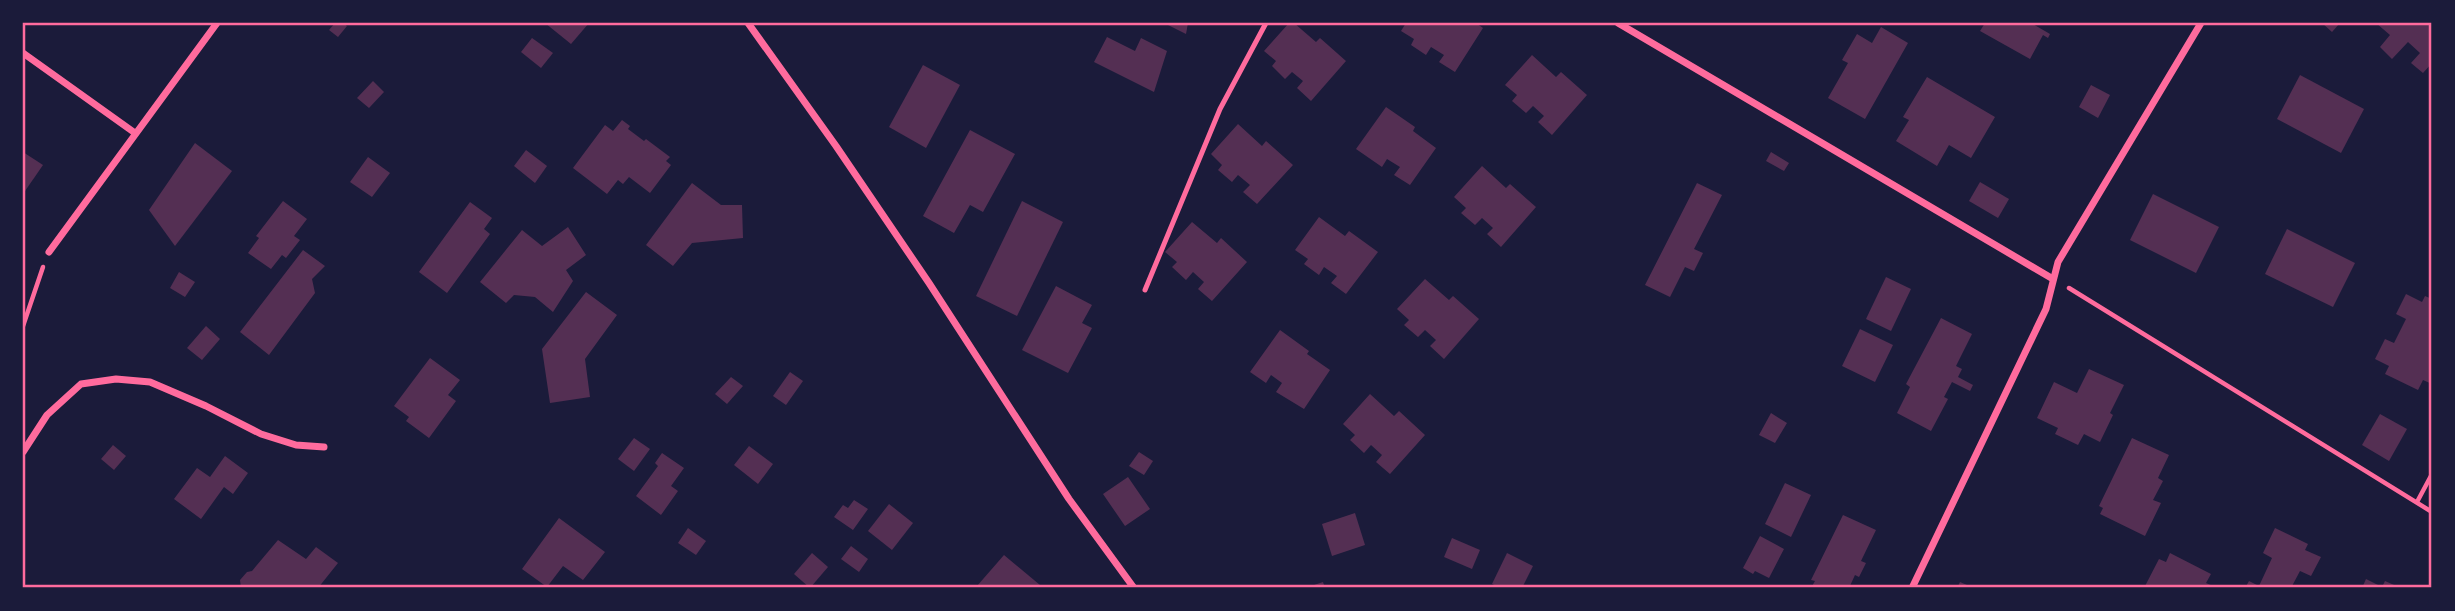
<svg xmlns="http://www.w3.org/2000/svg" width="2455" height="611" font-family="'PT Sans Narrow',sans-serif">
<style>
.building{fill:#542f53}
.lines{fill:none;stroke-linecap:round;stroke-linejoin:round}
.path{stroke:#ff6b9d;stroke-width:4.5}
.service{stroke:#ff6b9d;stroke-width:5}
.minor{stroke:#ff6b9d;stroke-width:7}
.neatline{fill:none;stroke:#ff6b9d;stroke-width:2.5}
</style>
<rect width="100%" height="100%" fill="#1b1b3a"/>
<g class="building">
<path d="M335 23H343L347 26 338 37 329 30Z"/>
<path d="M545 23H589L571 44Z"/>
<path d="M1164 23H1188L1186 34Z"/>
<path d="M1289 23H1294L1316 42 1320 38 1346 61 1311 101 1297 88 1303 81 1292 72 1285 79 1272 66 1276 61 1264 51Z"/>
<path d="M1406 23H1476L1483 28 1455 72 1439 62 1444 55 1431 47 1426 55 1411 45 1414 39 1401 31Z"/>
<path d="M1985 23H2031L2050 34 2048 38 2043 35 2030 59 1980 31Z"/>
<path d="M2322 23H2340L2332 32Z"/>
<path d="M2376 23H2432V63L2423 73 2411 63 2420 53 2408 42 2392 59 2380 47 2390 35Z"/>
<path d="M1881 27 1908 43 1865 119 1828 98 1848 63 1842 60 1857 34 1872 43Z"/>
<path d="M1107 37 1135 51 1141 38 1167 51 1154 92 1094 62Z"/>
<path d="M532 38 553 53 541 68 521 52Z"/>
<path d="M1532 55 1556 77 1561 72 1587 95 1552 135 1538 122 1544 116 1533 106 1526 113 1512 101 1517 95 1505 85Z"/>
<path d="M923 65 960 85 926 148 889 127Z"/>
<path d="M2300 75 2364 109 2341 153 2277 119Z"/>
<path d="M1927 77 1995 117 1971 158 1949 145 1937 166 1896 141 1909 120 1903 117Z"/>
<path d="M373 81 384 92 369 108 357 98Z"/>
<path d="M2091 85 2110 95 2098 118 2079 107Z"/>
<path d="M1386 107 1415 127 1413 131 1436 148 1410 185 1394 175 1400 167 1387 159 1382 167 1356 149Z"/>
<path d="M622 120 630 126 628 129 644 141 646 139 670 157 666 161 671 165 650 193 629 177 623 184 618 180 607 194 573 168 605 125 613 131Z"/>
<path d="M1238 124 1262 146 1266 141 1293 165 1257 204 1243 192 1250 185 1238 175 1232 182 1218 170 1222 165 1211 154Z"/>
<path d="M970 130 1015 154 983 212 970 205 954 233 923 216Z"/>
<path d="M195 143 232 171 175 246 149 210Z"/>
<path d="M526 150 547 166 535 183 514 166Z"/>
<path d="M23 152 43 165 23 194Z"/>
<path d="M1771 152 1789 163 1784 171 1766 161Z"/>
<path d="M368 157 390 173 372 197 350 182Z"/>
<path d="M1482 166 1506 188 1510 184 1536 207 1501 247 1487 234 1493 228 1482 218 1475 225 1461 213 1466 208 1454 197Z"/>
<path d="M1980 182 2009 199 1998 218 1969 201Z"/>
<path d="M692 183 721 205H742L743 238 692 243 673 266 646 245Z"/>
<path d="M1697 183 1722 195 1694 249 1703 253 1694 271 1685 267 1670 297 1645 285Z"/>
<path d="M2153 194 2219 227 2196 273 2130 240Z"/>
<path d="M283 201 307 219 294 236 300 240 286 258 282 255 271 269 248 253 259 238 256 236Z"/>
<path d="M1022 201 1063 222 1017 316 976 296Z"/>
<path d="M470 202 492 218 484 229 490 234 447 293 419 272Z"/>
<path d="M1319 217 1345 236 1349 231 1378 252 1346 294 1331 283 1337 276 1324 267 1319 275 1304 264 1308 259 1295 250Z"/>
<path d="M1192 222 1217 243 1221 238 1247 262 1212 301 1198 289 1204 282 1193 272 1186 280 1172 267 1177 262 1165 252Z"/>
<path d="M568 227 586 255 566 270 573 281 553 312 535 297 514 295 506 303 480 282 522 230 542 246Z"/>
<path d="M2287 229 2355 263 2333 307 2265 274Z"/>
<path d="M303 250 325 266 312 279 315 293 269 355 240 332Z"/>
<path d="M179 272 195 282 185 297 170 288Z"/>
<path d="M1886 277 1911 289 1891 331 1866 319Z"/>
<path d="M1425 279 1449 300 1453 296 1479 319 1444 359 1430 346 1436 340 1425 330 1418 337 1404 325 1409 320 1397 309Z"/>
<path d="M1056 286 1092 305 1082 323 1092 328 1068 373 1022 350Z"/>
<path d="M586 292 617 315 585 359 590 397 550 403 542 349Z"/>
<path d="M2406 294 2422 302 2425 296 2432 299V384L2423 380 2418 390 2385 374 2389 366 2375 359 2385 339 2394 343 2406 319 2396 314Z"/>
<path d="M1941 318 1972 334 1956 366 1962 369 1958 377 1973 385 1970 391 1952 382 1944 397 1948 399 1931 431 1897 413 1910 387 1906 384Z"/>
<path d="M206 326 220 339 202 360 187 348Z"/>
<path d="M1860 329 1893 345 1875 382 1842 366Z"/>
<path d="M1280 330 1309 351 1307 354 1330 370 1304 409 1276 392 1282 383 1271 375 1266 383 1250 372Z"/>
<path d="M430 358 460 380 448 395 456 401 429 438 406 421 409 417 394 406Z"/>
<path d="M2089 369 2124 385 2110 413 2113 415 2100 442 2084 434 2078 445 2055 434 2058 428 2037 418 2054 382 2077 393Z"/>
<path d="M790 372 803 381 786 405 773 396Z"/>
<path d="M731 377 743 386 727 404 715 394Z"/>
<path d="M1370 394 1394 416 1399 411 1425 435 1390 474 1376 462 1382 455 1371 445 1364 453 1350 440 1355 435 1343 424Z"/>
<path d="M1771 413 1787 423 1775 443 1759 435Z"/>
<path d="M2380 414 2407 429 2389 461 2362 445Z"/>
<path d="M634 438 650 449 634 471 618 459Z"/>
<path d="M2132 438 2169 455 2158 478 2163 481 2153 500 2161 503 2145 536 2100 514 2103 508 2099 506Z"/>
<path d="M113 445 126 456 114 470 101 459Z"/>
<path d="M749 446 773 464 758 484 734 465Z"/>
<path d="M1139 452 1153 461 1144 475 1129 466Z"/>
<path d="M662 453 684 468 671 486 678 491 661 515 636 496 658 466 655 463Z"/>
<path d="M225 456 248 473 233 494 224 487 201 519 174 499 197 468 210 477Z"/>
<path d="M1128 477 1150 509 1125 526 1103 494Z"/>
<path d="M1785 483 1811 495 1791 537 1765 524Z"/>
<path d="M854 500 868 509 853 530 834 517 843 505 848 508Z"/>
<path d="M889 504 913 523 892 550 868 531Z"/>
<path d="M1355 513 1365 545 1332 556 1322 524Z"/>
<path d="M1843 515 1876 530 1861 561 1866 563 1859 577 1855 575 1849 588H1811L1815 581 1811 580Z"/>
<path d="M559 518 605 552 583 580 563 566 547 587 522 569Z"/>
<path d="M688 528 706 541 696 555 678 543Z"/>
<path d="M2275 528 2308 544 2305 550 2321 557 2311 576 2300 571 2291 588H2245L2249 581 2259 586 2272 558 2263 553Z"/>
<path d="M1760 536 1784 549 1769 578 1755 571 1753 574 1743 568Z"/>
<path d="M1452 538 1480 550 1472 569 1444 557Z"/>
<path d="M278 540 306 559 316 547 338 563 318 588H241L240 580 247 572 252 571Z"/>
<path d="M851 546 868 559 859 572 841 559Z"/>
<path d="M812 553 828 567 810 588 794 574Z"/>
<path d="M1507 553 1533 566 1522 588H1501L1492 584Z"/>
<path d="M2170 553 2211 574 2206 583 2213 586 2211 588H2144L2159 559 2166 562Z"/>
<path d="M1004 555 1040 585 1037 588H980L977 586Z"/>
<path d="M2366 579 2382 587 2385 581 2401 588H2362Z"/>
<path d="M1323 582 1325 588H1305Z"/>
<path d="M1960 582 1974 588H1957Z"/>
</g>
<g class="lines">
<g class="path">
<path d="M2069 288 2432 512"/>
<path d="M23 326 43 267"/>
<path d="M2417 502 2432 474"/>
</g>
<path class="service" d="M1145 290 1220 109 1266 23"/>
<g class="minor">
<path d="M748 23 836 146 929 283 1069 499 1134 588"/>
<path d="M1618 23 2053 279"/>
<path d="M23 53 135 133"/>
<path d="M49 252 217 23"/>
<path d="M23 452 47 415 81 384 116 379 150 382 206 406 261 434 296 445 324 447"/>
<path d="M1912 588 2046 309 2058 262 2201 23"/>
</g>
</g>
<rect width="2455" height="611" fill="none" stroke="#1b1b3a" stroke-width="49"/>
<rect x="24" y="24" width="2406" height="562" class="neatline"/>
</svg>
